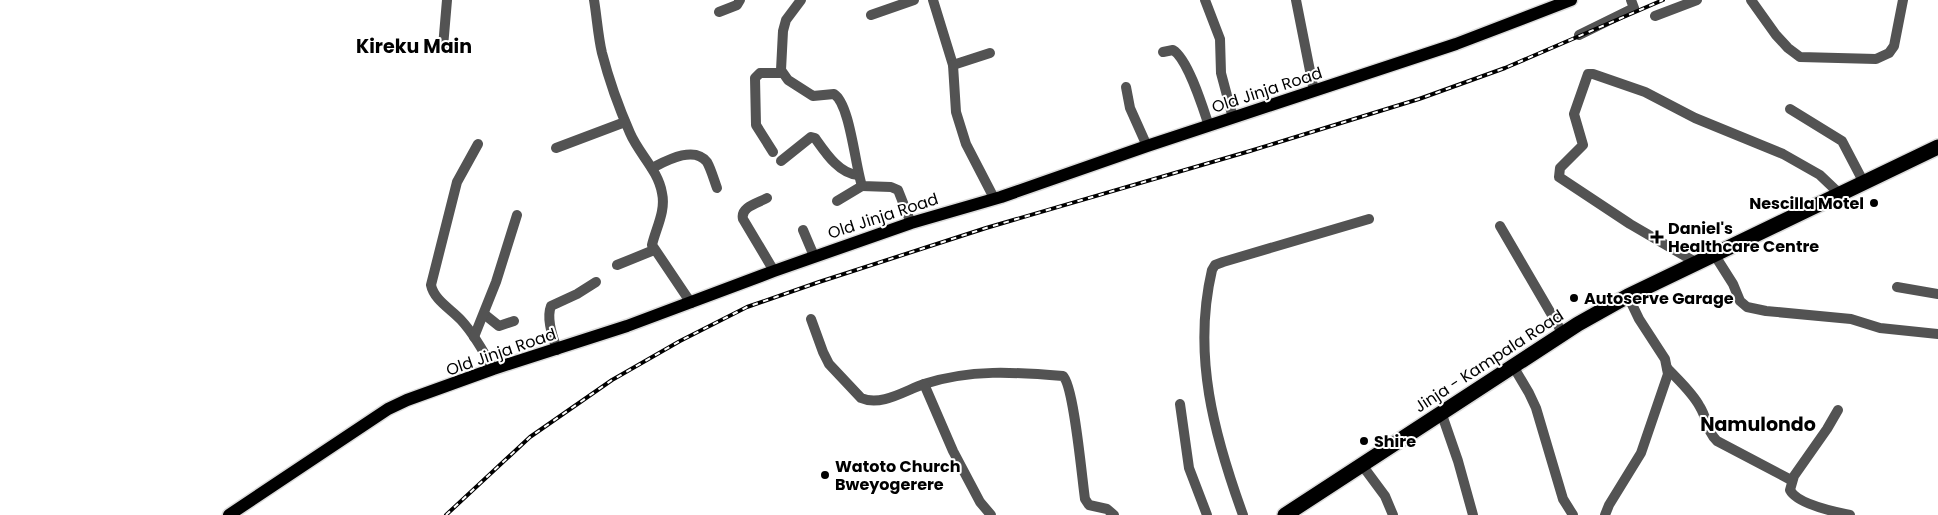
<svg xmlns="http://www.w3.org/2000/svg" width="1938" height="515" font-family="Poppins,sans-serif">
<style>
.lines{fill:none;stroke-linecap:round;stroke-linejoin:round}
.major-casing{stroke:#dbdbdb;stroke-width:15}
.highway-casing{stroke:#dbdbdb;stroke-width:18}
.minor{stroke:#535353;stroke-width:10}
.major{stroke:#000;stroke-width:12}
.highway{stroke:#000;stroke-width:15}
.rail-casing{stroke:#000;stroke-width:4}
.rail{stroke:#fff;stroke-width:2;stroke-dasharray:5.5;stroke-linecap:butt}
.poi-dot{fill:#000;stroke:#fff;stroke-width:2}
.labels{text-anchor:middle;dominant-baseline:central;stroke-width:4;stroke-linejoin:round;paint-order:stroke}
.street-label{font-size:16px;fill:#000;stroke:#fff}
.poi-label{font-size:16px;font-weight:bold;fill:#000;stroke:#fff;text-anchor:start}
.quarter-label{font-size:19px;font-weight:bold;fill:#000;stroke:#fff}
</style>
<rect width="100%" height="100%" fill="#fff"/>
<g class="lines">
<g class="major-casing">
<path id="major" d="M229 515 388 409 407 400 493 369 627 326 774 271 911 223 1001 197 1147 146 1456 44 1571 0"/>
</g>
<g class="highway-casing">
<path id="highway" d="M1285 515 1578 324 1628 296 1938 147"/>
</g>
<g class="minor">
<path d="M594 0C597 18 598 36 602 53 609 80 619 108 630 133 639 154 658 170 662 193 666 211 656 228 652 245L691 303"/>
<path d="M801 0 786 20 783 31 781 70 788 80 813 96 834 94C850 104 855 165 862 186L891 187 898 190 911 223"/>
<path d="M933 0 953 65 956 112 966 144 994 198"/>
<path d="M1205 0 1220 39 1221 73 1233 118"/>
<path d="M1296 0 1314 91"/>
<path d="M1751 0 1776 35 1788 48 1800 57 1876 59 1889 53 1894 46 1903 0"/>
<path d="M719 12 737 5 740 0"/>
<path d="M871 15 914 0"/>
<path d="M1655 16 1697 0"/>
<path d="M1579 35 1634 8 1631 0"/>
<path d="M443 47 447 0"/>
<path d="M1163 52 1173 50C1188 59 1203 108 1209 126"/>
<path d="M953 65 990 53"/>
<path d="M1126 87 1130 108 1147 146"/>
<path d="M1790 109 1842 141 1864 183"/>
<path d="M478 144 457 182 431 285C434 300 451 309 461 320 474 334 484 352 493 369"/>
<path d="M556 148 625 122"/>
<path d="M773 152 756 125 755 78 760 73H782"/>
<path d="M781 161 811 137 815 138C825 152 839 174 858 175"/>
<path d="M652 168C666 161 694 145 707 162 711 169 714 180 717 188"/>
<path d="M767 198C758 203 740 207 743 219L774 271"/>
<path d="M837 201 862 186"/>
<path d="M1500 226 1563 334"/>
<path d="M803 230 814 256"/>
<path d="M1714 254 1733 284 1740 301 1747 307 1766 311 1851 319 1880 328 1938 334"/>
<path d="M1697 263 1630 224 1559 177 1560 168 1583 145 1574 114 1588 74H1593L1645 92 1695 118 1783 154 1820 175 1840 194"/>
<path d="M617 265 654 250"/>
<path d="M1897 287 1938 294"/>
<path d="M484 314 499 326 514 321"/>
<path d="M811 319 823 352 829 364 861 398C881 407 906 390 924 384 970 369 1015 372 1063 376 1074 386 1082 479 1085 499L1089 505 1107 509 1114 515"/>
<path d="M474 337 496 282 517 215"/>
<path d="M557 350C553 337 546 319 551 306L577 294 596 282"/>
<path d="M1513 366 1529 393 1536 408 1563 499 1573 515"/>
<path d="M1667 368C1678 380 1692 392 1700 407 1707 418 1707 432 1717 441L1791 480"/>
<path d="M924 384 953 451 980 502 991 515"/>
<path d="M1180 404 1189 468 1207 515"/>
<path d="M1838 410 1827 429 1794 476 1790 490C1797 504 1835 512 1850 515"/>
<path d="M1441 412 1458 461 1473 515"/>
<path d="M1362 465 1385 496 1393 515"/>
<path d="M1243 515C1214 435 1192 355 1212 270L1215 265 1223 262 1369 219"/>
<path d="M1605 515 1609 505 1641 453 1668 374 1665 359 1639 319 1628 296"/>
</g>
<use href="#major" class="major"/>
<use href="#highway" class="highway"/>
<g class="rail-casing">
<path id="rail" d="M446 515 530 437 612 380 680 341 747 307 819 282 986 228 1250 151 1419 99 1505 68 1663 0"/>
</g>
<use href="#rail" class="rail"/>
</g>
<g class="poi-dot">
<circle cx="1874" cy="203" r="5"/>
<path d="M1654.5 229.5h5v5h5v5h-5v5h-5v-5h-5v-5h5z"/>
<circle cx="1574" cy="298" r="5"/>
<circle cx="1364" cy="441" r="5"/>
<circle cx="825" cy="475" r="5"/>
</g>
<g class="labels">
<g class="street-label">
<text transform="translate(1267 90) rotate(-18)">Old Jinja Road</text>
<text transform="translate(883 216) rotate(-18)">Old Jinja Road</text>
<text transform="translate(501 352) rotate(-19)">Old Jinja Road</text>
<text transform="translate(1489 361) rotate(-33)">Jinja - Kampala Road</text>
</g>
<g class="poi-label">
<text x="1864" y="203" text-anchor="end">Nescilla Motel</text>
<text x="1668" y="228">Daniel's<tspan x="1668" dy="18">Healthcare Centre</tspan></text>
<text x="1584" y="298">Autoserve Garage</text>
<text x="1374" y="441">Shire</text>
<text x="835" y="466">Watoto Church<tspan x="835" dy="18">Bweyogerere</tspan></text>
</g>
<g class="quarter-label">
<text x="414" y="46">Kireku Main</text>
<text x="1758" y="424">Namulondo</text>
</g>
</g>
</svg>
